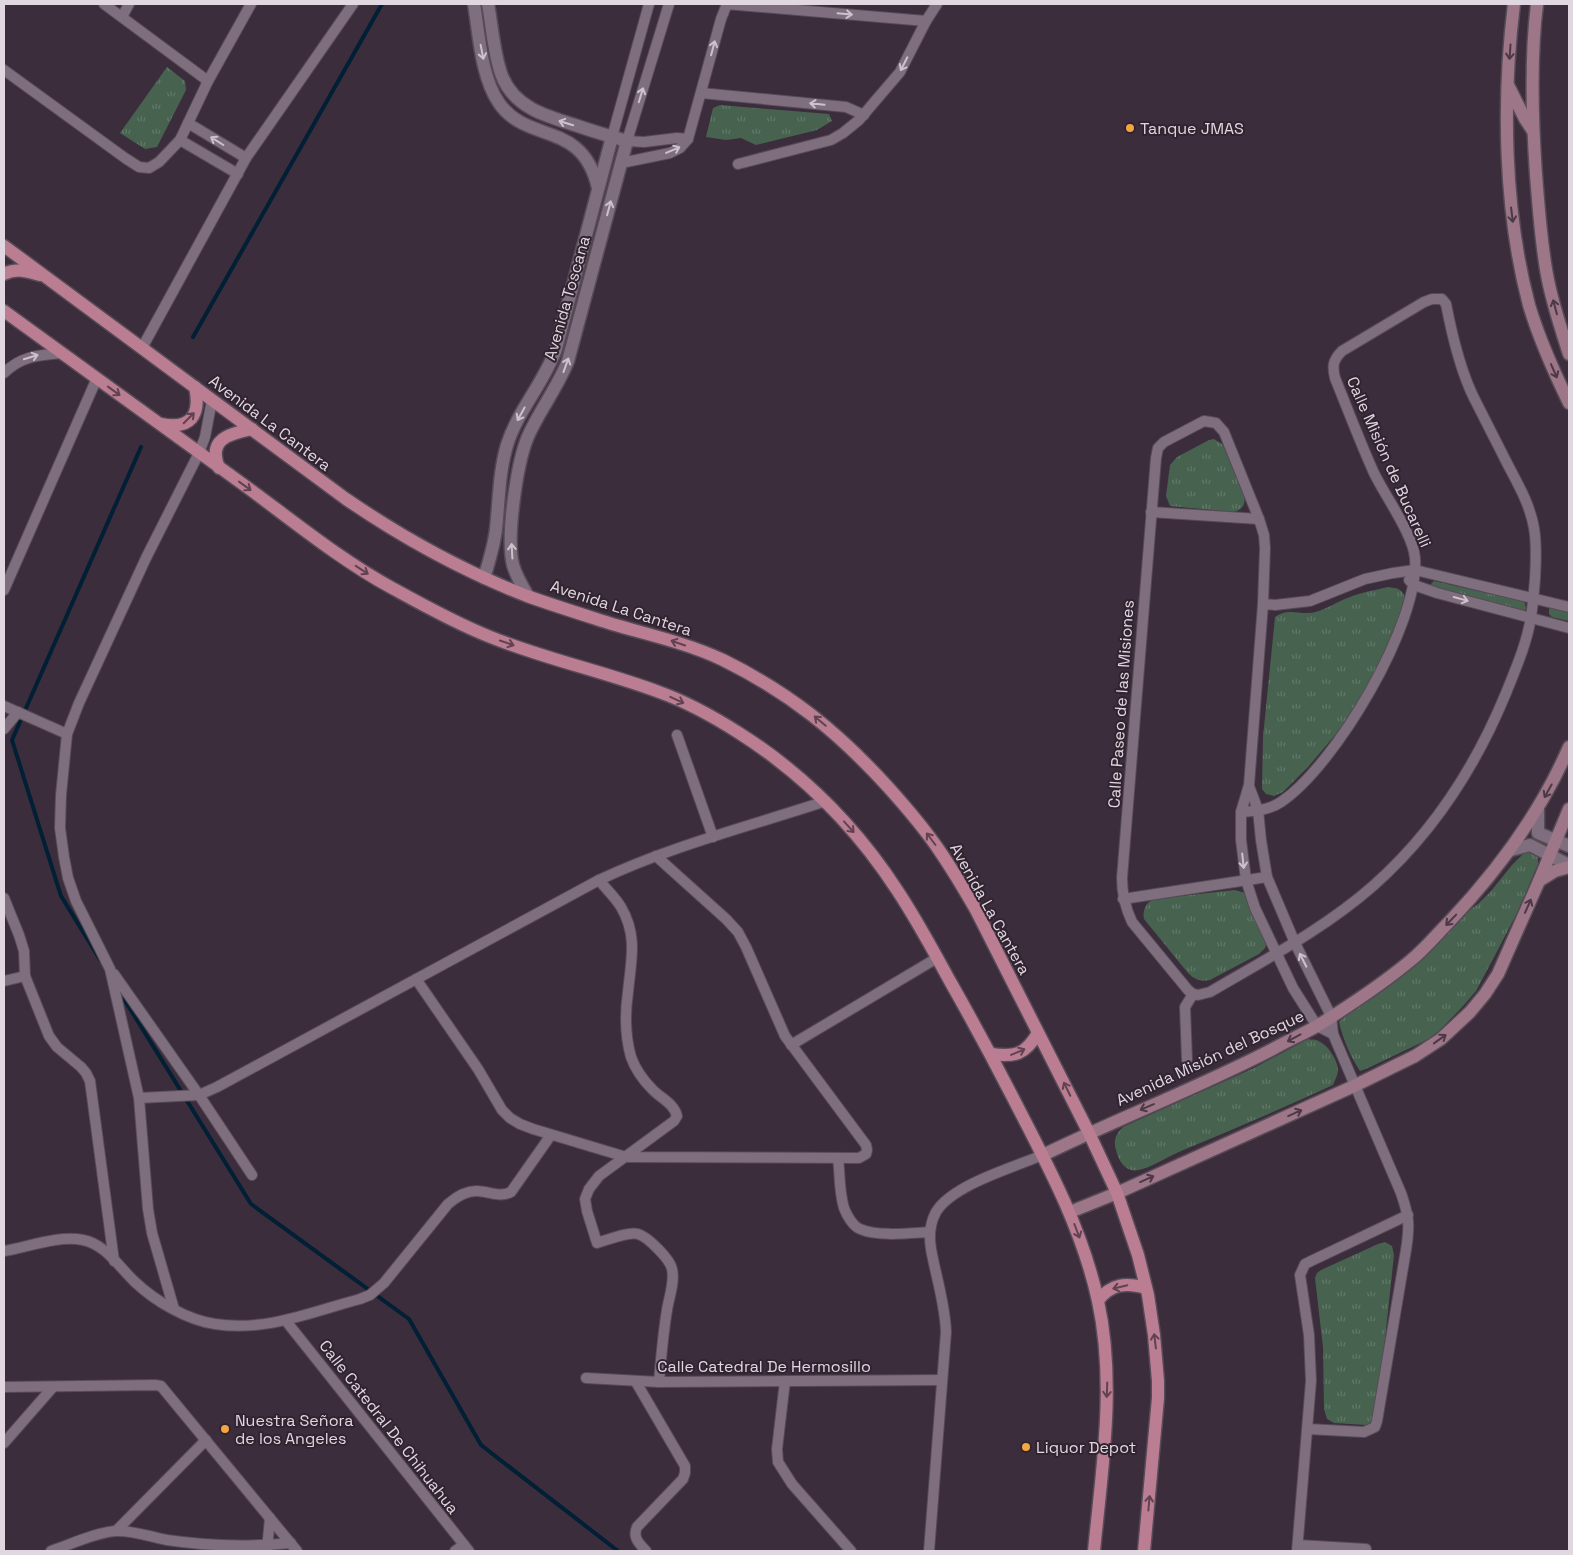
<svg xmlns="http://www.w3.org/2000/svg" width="1573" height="1555" font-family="'Space Grotesk',sans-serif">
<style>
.park{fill:url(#park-tufts)}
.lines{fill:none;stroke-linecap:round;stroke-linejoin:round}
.stream{stroke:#011f35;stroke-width:4}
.minor-casing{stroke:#574b57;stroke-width:12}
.tertiary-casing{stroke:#574b57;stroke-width:15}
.secondary-casing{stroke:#574b57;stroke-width:15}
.primary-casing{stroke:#574b57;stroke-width:15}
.minor{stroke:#7f6f7e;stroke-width:10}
.tertiary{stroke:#7f6f7e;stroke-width:12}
.secondary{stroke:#9d7688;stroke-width:12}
.primary{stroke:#bb7d92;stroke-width:12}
.oneway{stroke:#cdc2cc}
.oneway2{stroke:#4c3846}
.oneway3{stroke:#614252}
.poi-dot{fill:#f2a541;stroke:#312330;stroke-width:2}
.labels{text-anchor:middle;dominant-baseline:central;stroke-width:4;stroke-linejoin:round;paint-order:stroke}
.poi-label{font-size:16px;fill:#e0d7e0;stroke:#312330;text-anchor:start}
.street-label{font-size:16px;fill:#e0d7e0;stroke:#312330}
</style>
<defs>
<pattern id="park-tufts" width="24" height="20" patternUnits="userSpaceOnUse" patternTransform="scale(1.25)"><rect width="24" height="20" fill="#476350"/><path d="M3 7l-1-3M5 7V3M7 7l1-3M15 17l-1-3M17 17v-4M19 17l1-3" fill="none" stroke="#617969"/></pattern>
</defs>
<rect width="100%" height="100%" fill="#3b2d3b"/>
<g class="park">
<path d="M167 67 185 81 186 90 157 147 145 149 120 133Z"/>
<path d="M720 105 829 114 832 121 817 130 756 145 741 138 726 140 706 137 713 108Z"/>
<path d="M1214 439 1222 444 1225 449 1244 496C1246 505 1242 510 1233 512L1170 506 1166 496 1170 465 1177 457 1209 440Z"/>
<path d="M1434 581 1522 601 1525 603 1526 609 1524 611 1434 589 1431 588 1430 585Z"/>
<path d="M1388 587C1398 588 1402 589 1406 599L1385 657 1347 721 1308 767 1283 792 1274 796 1266 794 1262 789 1263 737 1275 617C1288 608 1296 614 1310 613 1322 612 1338 601 1350 597 1362 592 1376 590 1388 587Z"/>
<path d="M1551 607 1569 610V621L1552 617 1549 614V609Z"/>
<path d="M1530 850 1538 856V864L1517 913 1492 961 1476 991 1464 1005 1443 1027 1431 1038 1366 1069 1360 1071C1350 1056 1343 1039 1339 1022L1354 1008 1392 984 1424 957 1467 912 1478 904 1491 891 1512 865 1525 852Z"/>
<path d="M1235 890 1245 893 1267 943 1265 948 1259 954 1210 980C1201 982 1195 980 1188 973L1144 919C1142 911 1146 902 1154 899Z"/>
<path d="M1308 1039C1311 1040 1314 1039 1316 1040 1327 1043 1337 1059 1338 1069 1338 1075 1335 1080 1333 1085 1283 1108 1232 1130 1181 1151 1169 1156 1150 1168 1139 1170 1126 1173 1119 1162 1116 1150 1113 1140 1116 1134 1123 1127L1254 1068Z"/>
<path d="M1385 1242 1392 1246 1394 1255 1383 1358 1372 1420 1370 1424 1367 1425 1334 1423 1327 1419 1324 1409 1323 1347 1315 1278 1317 1273 1321 1270 1378 1244Z"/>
</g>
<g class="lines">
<g class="stream">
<path d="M193 337 382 4"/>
<path d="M101 961 61 896 12 740 141 447"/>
<path d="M119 991 251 1204 409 1319 481 1445 618 1551"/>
</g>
<g class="minor-casing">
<g id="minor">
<path d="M104 4 208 81"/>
<path d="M669 4 627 141 644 142 677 138 688 139"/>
<path d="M726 4 926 21"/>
<path d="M122 17 129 4"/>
<path d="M4 70 125 158 139 167 149 168 159 162 180 140 208 81 251 4"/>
<path d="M701 93 846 107 864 115"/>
<path d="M188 123 246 158"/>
<path d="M612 137 649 4"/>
<path d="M180 140 238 174"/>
<path d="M621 163 670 153 680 148 688 139 721 19 727 4"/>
<path d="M738 164 831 140 843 133 859 120 900 72 926 21 937 4"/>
<path d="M142 348 246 158 353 4"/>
<path d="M4 373C21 356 39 355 62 353"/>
<path d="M1151 512 1259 519"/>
<path d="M1409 580 1414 585 1437 593 1569 628"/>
<path d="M4 590 97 378"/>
<path d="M1263 604 1275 605 1310 601 1365 579 1393 573 1415 570 1569 607"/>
<path d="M4 706 67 734"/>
<path d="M4 729 18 712"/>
<path d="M677 735 713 837"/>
<path d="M1249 786 1258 810 1261 840 1267 877 1295 943 1331 1016 1333 1034 1401 1193C1409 1216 1410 1225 1406 1250L1377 1421 1375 1427 1364 1432 1308 1429"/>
<path d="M599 880C606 889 615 897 621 907 638 936 631 961 628 992 625 1013 625 1036 631 1057 635 1068 643 1080 652 1089 660 1098 674 1103 677 1116L674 1121 599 1176 589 1189 585 1199 587 1211 597 1243C607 1240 629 1231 638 1234 648 1237 670 1259 672 1269 675 1282 669 1297 667 1310 663 1334 661 1358 659 1382"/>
<path d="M4 898 19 935 24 951 25 976 49 1036 57 1047 81 1067 86 1073 90 1081 114 1261"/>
<path d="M1123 899 1267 877"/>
<path d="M114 974 199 1095 252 1175"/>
<path d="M416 979 478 1069 502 1110 510 1118 520 1124 533 1129 626 1157 859 1158 866 1154 867 1150 866 1145 785 1036 746 947 738 932 726 919 656 856"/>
<path d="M4 981 25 976"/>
<path d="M1193 994 1198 995 1210 992C1266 959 1324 929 1373 886 1433 833 1476 766 1506 693 1516 668 1527 643 1531 617 1533 604 1534 591 1535 579 1536 562 1537 545 1534 528 1530 505 1519 486 1508 465 1497 443 1485 420 1474 398 1460 370 1452 335 1446 304L1442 299H1432L1424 302 1342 351C1333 360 1332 366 1335 378 1348 410 1360 442 1374 473 1385 496 1413 534 1415 558 1420 623 1335 766 1281 802 1269 810 1256 811 1241 812"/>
<path d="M1193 994 1188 990 1132 922C1125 907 1122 895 1122 878L1156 458 1158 448 1164 442 1204 421 1216 423 1224 432 1259 519 1264 535 1265 548 1263 604 1249 785 1241 812V840L1246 880 1255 908 1293 988 1317 1026 1333 1034"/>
<path d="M791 1045 937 958"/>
<path d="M1187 1060 1185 1007 1193 994"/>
<path d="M139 1098 199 1095 217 1087 599 880C671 846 750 826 826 801"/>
<path d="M838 1158C840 1174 839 1192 844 1208 847 1216 853 1226 860 1229 878 1237 911 1233 930 1232"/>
<path d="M4 1251C28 1247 58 1235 83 1240 105 1244 119 1267 135 1282 155 1301 187 1320 215 1324 266 1332 311 1312 360 1299L370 1295 384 1283 448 1204C455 1198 466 1191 476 1191 489 1191 499 1198 511 1192L551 1135"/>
<path d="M174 1309 152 1233 148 1209 139 1098 110 969 76 901 68 878 64 857 60 828 61 795 67 734 79 703 146 558 199 453 205 437 212 400"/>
<path d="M286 1321 469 1551"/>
<path d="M586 1378 659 1382 942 1380"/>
<path d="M785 1381 777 1449 778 1462 792 1484 851 1551"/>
<path d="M636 1382 685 1466V1473L683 1479 637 1527C632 1538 640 1544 646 1551"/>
<path d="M4 1387 155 1385 161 1386 297 1551"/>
<path d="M4 1443 53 1387"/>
<path d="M116 1531 206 1440"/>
<path d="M1298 1545 1366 1549"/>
<path d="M267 1550 270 1518"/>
<path d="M51 1551C69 1545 99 1531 118 1531 135 1531 151 1537 167 1540 207 1546 250 1547 291 1543"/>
<path d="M455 1551 464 1545"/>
<path d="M929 1551 946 1332C945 1303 936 1277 931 1249 929 1237 930 1223 936 1212 952 1185 1014 1167 1043 1155"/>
<path d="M1297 1551 1311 1381 1309 1335 1300 1275 1305 1264 1311 1261 1408 1215"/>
</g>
</g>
<g class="tertiary-casing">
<g id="tertiary">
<path d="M474 4C479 34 481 77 499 103 528 145 582 119 598 188"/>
<path d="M488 4C492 25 494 56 502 76 514 107 545 116 575 125 592 131 609 136 627 141L568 361C558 386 542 407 530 432 517 458 506 537 513 565 516 576 522 586 528 596"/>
<path d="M484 578C489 562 494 546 496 529 499 501 499 472 507 445 518 410 544 383 556 349L612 137"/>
<path d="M1538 808V833L1569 846"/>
<path d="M1511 850 1530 845 1569 865"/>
</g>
</g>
<g class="secondary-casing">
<g id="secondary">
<path d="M1514 4C1502 100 1504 211 1529 305 1539 339 1554 372 1569 403"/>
<path d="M1537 4C1530 60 1532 118 1536 175 1539 210 1541 246 1548 280 1553 305 1561 329 1569 354"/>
<path d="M1509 87 1525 119 1533 131"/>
<path d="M1539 881 1555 871 1569 867"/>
<path d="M1043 1155C1119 1118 1198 1088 1273 1049 1287 1041 1303 1034 1317 1026 1349 1006 1381 985 1410 961 1425 949 1437 934 1450 921 1499 869 1541 812 1569 747"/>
<path d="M1070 1212 1117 1193 1354 1086 1415 1056 1441 1039 1470 1012 1485 994 1498 974 1539 881 1569 809"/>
</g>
</g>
<g class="primary-casing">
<g id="primary">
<path d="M4 246 346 499C403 538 463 571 527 596 555 606 584 615 612 624 649 635 687 643 723 660 790 693 838 732 888 787 906 807 924 828 939 850 952 869 964 889 976 910L1089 1133 1117 1193 1138 1255 1148 1295 1154 1335 1158 1381V1398L1144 1551"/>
<path d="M4 274C16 268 27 271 40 275"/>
<path d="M4 311C84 369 164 427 244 485 292 520 339 559 392 588 423 605 455 623 488 636 544 659 603 671 659 692 687 702 714 717 739 733 802 773 856 827 897 890 917 920 934 952 951 983 972 1020 992 1057 1011 1094 1045 1160 1082 1227 1098 1301 1116 1383 1102 1468 1094 1551"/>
<path d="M161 424C191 430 201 415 195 387"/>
<path d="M219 468C207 439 229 434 252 429"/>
<path d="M991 1054C1015 1057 1025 1055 1038 1033"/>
<path d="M1098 1300C1112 1284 1125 1282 1146 1288"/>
</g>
</g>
<use href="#minor" class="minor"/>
<use href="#tertiary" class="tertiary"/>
<use href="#secondary" class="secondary"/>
<use href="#primary" class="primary"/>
</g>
<defs><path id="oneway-shaft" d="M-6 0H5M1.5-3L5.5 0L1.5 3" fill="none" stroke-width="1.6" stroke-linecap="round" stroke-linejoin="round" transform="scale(1.25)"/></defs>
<g class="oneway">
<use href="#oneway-shaft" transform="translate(845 14) rotate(5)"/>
<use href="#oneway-shaft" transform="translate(713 48) rotate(-75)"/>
<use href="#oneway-shaft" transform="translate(482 52) rotate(79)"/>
<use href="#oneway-shaft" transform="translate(904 64) rotate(117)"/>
<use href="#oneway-shaft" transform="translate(641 95) rotate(-73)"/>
<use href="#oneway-shaft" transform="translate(817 104) rotate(-174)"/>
<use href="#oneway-shaft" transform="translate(566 123) rotate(-163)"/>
<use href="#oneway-shaft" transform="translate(217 141) rotate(-148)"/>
<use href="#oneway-shaft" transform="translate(673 150) rotate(-23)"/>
<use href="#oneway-shaft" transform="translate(609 208) rotate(-75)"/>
<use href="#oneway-shaft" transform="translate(31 357) rotate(-17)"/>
<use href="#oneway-shaft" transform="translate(566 365) rotate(-70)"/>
<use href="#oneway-shaft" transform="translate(521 414) rotate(119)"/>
<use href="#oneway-shaft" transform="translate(512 551) rotate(-93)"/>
<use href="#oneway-shaft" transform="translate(1461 599) rotate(15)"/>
<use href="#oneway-shaft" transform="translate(1243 861) rotate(84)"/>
<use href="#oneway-shaft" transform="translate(1303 960) rotate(-117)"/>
</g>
<g class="oneway2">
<use href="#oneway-shaft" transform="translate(1510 52) rotate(94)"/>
<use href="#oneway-shaft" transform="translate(1512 215) rotate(83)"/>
<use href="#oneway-shaft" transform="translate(1555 307) rotate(-105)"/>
<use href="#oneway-shaft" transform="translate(1554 371) rotate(66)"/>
<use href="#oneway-shaft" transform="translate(1548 791) rotate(119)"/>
<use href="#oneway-shaft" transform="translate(1528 906) rotate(-66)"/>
<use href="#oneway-shaft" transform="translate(1451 920) rotate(134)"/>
<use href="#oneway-shaft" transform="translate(1294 1038) rotate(152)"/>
<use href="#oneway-shaft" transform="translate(1440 1039) rotate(-36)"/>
<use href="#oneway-shaft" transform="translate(1147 1107) rotate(157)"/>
<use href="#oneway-shaft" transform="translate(1295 1113) rotate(-24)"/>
<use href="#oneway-shaft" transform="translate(1147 1179) rotate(-24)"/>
</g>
<g class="oneway3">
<use href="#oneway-shaft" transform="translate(114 391) rotate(36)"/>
<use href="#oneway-shaft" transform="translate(189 418) rotate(-45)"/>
<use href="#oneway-shaft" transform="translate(245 486) rotate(36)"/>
<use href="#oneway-shaft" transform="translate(362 570) rotate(33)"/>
<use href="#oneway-shaft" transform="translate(507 643) rotate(19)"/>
<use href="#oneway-shaft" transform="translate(678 643) rotate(-161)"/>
<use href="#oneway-shaft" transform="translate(677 700) rotate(25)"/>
<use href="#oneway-shaft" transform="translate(820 721) rotate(-140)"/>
<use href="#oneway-shaft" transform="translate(849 827) rotate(48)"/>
<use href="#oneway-shaft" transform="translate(931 839) rotate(-127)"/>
<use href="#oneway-shaft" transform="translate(1018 1052) rotate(-23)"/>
<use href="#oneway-shaft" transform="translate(1067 1089) rotate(-116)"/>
<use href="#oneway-shaft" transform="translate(1077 1231) rotate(69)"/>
<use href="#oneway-shaft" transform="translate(1120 1287) rotate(167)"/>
<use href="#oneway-shaft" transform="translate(1155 1341) rotate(-97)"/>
<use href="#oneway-shaft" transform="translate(1107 1390) rotate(92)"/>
<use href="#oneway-shaft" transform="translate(1149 1503) rotate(-85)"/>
</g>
<g class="poi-dot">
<circle cx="1130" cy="128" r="5"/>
<circle cx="225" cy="1429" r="5"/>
<circle cx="1026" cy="1447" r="5"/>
</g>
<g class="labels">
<g class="poi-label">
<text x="1140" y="128">Tanque JMAS</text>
<text x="235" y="1420">Nuestra Señora<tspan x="235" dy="18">de los Angeles</tspan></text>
<text x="1036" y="1447">Liquor Depot</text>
</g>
<g class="street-label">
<text transform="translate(567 298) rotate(-74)">Avenida Toscana</text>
<text transform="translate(270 423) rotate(37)">Avenida La Cantera</text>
<text transform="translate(1389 462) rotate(66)">Calle Misión de Bucarelli</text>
<text transform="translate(621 608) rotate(18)">Avenida La Cantera</text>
<text transform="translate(1121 704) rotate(-86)">Calle Paseo de las Misiones</text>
<text transform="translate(990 909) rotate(61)">Avenida La Cantera</text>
<text transform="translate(1210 1058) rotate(-25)">Avenida Misión del Bosque</text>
<text x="764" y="1366">Calle Catedral De Hermosillo</text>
<text transform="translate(389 1427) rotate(52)">Calle Catedral De Chihuahua</text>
</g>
</g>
<rect width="1573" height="1555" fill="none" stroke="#e0d7e0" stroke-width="10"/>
</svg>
